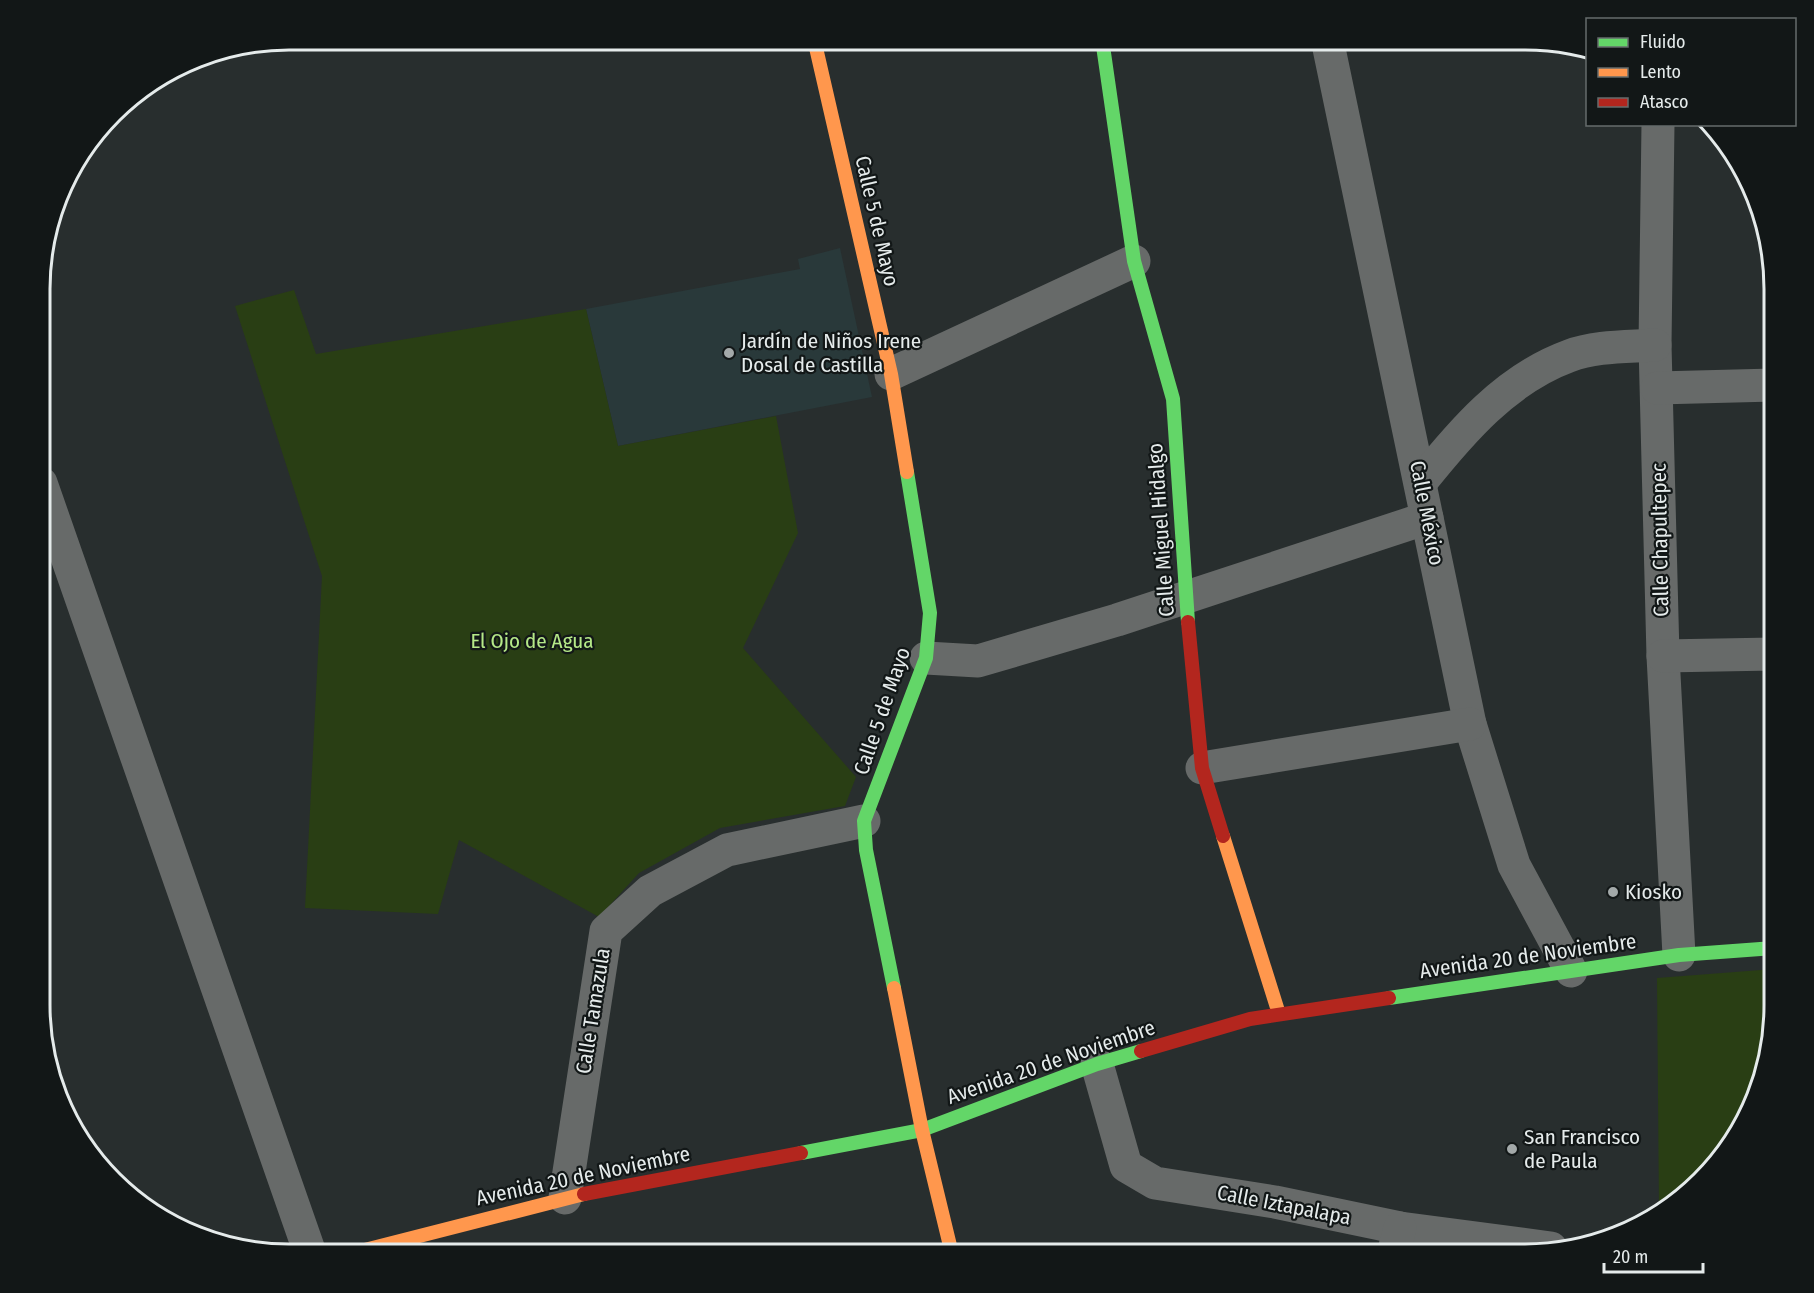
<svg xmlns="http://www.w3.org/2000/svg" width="1814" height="1293" font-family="'Fira Sans Condensed',sans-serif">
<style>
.built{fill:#29393a}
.green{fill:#293e14}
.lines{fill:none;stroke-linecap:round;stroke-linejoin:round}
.street{stroke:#676a69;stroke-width:33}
.fast{stroke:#63d668;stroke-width:14}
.slow{stroke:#ff974d;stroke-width:14}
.jam{stroke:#b3261e;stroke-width:14}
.poi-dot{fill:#a3a9a9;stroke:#121717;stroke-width:2}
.labels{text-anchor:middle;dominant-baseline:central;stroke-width:4.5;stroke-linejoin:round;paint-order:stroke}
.street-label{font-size:21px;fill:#e5ebeb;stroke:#121717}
.poi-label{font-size:21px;fill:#e5ebeb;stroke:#121717;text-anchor:start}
.park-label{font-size:21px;fill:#b5e888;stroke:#121717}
.rim{fill:none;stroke:#e5ebeb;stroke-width:3}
</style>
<rect width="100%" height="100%" fill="#282e2e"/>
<path class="built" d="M840 248 872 397 618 446 586 309 800 269 798 259Z"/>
<g class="green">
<path d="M294 290 316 354 586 309 618 446 776 416 798 533 743 648 856 777 845 806 720 828 639 873 599 917 459 840 438 914 305 908 322 576 235 306Z"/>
<path d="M1774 969V1021L1756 1100 1723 1157 1659 1210 1657 978Z"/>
</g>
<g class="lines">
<g class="street">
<path d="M1327 39 1470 724 1514 865 1571 971"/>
<path d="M1658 124 1655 345 1663 656 1679 955"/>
<path d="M891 374 1134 261"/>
<path d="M1657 388 1774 385"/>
<path d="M1421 482C1461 432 1506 379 1569 356 1595 346 1627 347 1655 345"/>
<path d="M41 483 310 1253"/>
<path d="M1663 656 1774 654"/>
<path d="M926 658 978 661 1117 620 1427 518"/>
<path d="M1202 768 1470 724"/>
<path d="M1097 1064 1126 1166 1155 1183 1275 1202 1400 1228 1551 1248"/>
<path d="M565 1198 606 931 650 891 727 850 864 821"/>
<path d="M1393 1254 1400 1228"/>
</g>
<g class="fast">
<path d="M1102 39 1134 261 1173 399 1188 622"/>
<path d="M894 988 866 850 864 821 926 658 930 613 907 472"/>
<path d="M1389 998 1679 955 1774 948"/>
<path d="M801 1153 922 1130 1097 1064 1141 1051"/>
</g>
<g class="slow">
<path d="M814 39 891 374 907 472"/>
<path d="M1223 836 1279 1014"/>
<path d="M894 988 922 1130 952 1254"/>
<path d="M349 1254 584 1194"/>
</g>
<g class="jam">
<path d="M1188 622 1202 768 1223 836"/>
<path d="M1141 1051 1250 1019 1389 998"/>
<path d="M584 1194 801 1153"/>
</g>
</g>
<g class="poi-dot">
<circle cx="729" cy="353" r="6"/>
<circle cx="1613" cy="892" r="6"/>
<circle cx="1512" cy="1149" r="6"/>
</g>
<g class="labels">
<g class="street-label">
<text transform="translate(877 221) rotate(77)">Calle 5 de Mayo</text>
<text transform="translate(1427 513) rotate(79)">Calle México</text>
<text transform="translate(1161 530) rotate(-94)">Calle Miguel Hidalgo</text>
<text transform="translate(1660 540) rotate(-91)">Calle Chapultepec</text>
<text transform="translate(882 711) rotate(-71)">Calle 5 de Mayo</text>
<text transform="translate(1528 956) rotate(-8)">Avenida 20 de Noviembre</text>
<text transform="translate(593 1011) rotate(-81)">Calle Tamazula</text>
<text transform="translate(1051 1062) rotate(-19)">Avenida 20 de Noviembre</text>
<text transform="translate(583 1176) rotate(-12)">Avenida 20 de Noviembre</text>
<text transform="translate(1284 1205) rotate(11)">Calle Iztapalapa</text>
</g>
<g class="poi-label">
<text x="741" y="341">Jardín de Niños Irene<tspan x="741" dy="24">Dosal de Castilla</tspan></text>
<text x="1625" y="892">Kiosko</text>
<text x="1524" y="1137">San Francisco<tspan x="1524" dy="24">de Paula</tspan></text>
</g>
<g class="park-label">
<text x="532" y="641">El Ojo de Agua</text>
</g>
</g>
<path d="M0 0H1814V1293H0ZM289 50H1525A239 239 0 0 1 1764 289V1005A239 239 0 0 1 1525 1244H289A239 239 0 0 1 50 1005V289A239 239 0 0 1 289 50Z" fill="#121717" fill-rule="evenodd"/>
<path class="rim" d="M289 50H1525A239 239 0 0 1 1764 289V1005A239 239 0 0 1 1525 1244H289A239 239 0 0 1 50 1005V289A239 239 0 0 1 289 50Z"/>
<rect x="1586" y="18" width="210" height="108" fill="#121717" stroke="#666c6c" stroke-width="1.5"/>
<rect x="1598" y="38" width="30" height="9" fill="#63d668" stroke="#666c6c" stroke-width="1.5"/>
<text x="1640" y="48" font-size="18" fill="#e5ebeb">Fluido</text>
<rect x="1598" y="68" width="30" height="9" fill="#ff974d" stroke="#666c6c" stroke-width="1.5"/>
<text x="1640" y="78" font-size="18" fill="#e5ebeb">Lento</text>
<rect x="1598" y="98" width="30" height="9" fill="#b3261e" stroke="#666c6c" stroke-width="1.5"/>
<text x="1640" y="108" font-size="18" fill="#e5ebeb">Atasco</text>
<path d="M1604 1263v9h99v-9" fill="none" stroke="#e5ebeb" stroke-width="3"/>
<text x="1613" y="1263" font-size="18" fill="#e5ebeb" stroke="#121717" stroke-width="4.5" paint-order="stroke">20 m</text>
</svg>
